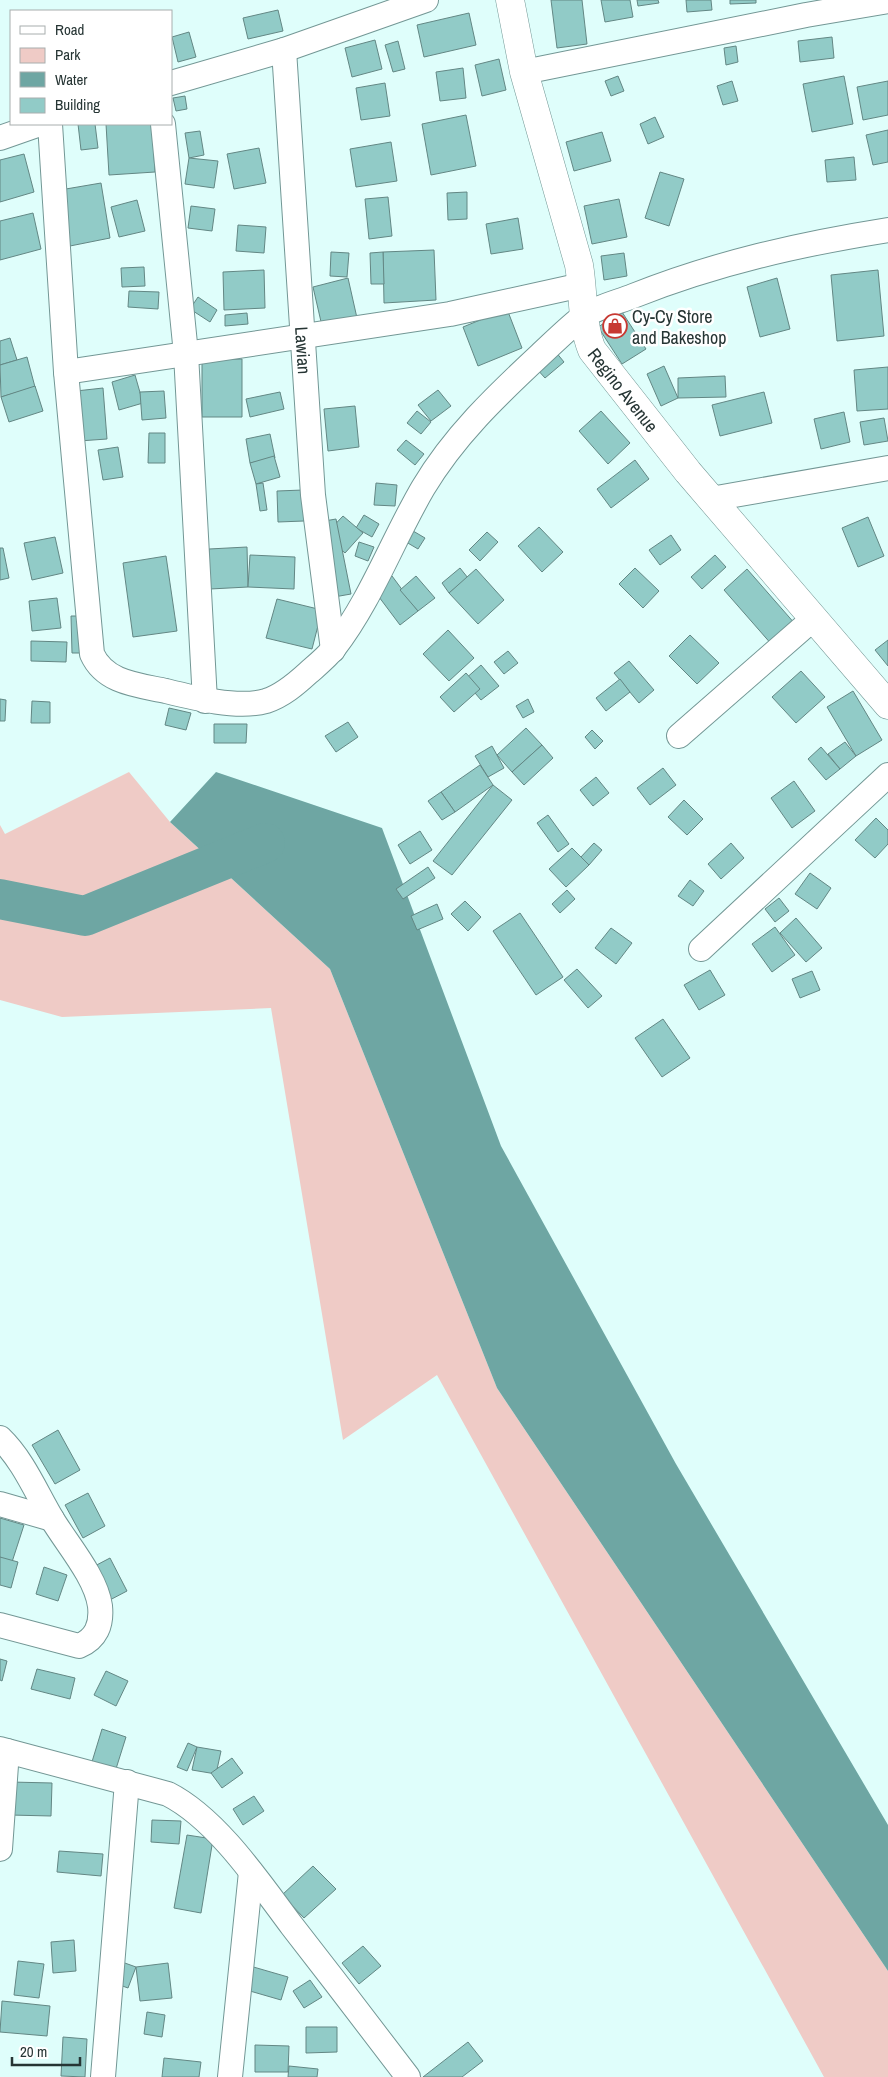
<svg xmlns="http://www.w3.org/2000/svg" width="888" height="2077" font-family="'Archivo Narrow',sans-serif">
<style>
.green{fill:#efcbc6}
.water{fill:#6ea6a3}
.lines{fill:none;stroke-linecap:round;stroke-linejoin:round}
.river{stroke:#6ea6a3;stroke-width:40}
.building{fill:#91cbc7;stroke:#638784}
.minor-casing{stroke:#739795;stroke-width:26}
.tertiary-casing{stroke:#739795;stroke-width:29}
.minor{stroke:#fff;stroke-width:24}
.tertiary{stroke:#fff;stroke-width:28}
.labels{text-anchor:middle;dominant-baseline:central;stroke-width:5;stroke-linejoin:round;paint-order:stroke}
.poi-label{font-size:18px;fill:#263534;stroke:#fff;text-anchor:start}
.street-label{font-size:18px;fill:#263534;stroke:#fff}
</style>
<rect width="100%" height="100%" fill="#dffefb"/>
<path class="green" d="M129 772 170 822 330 969 497 1388 888 1971V2077H824L437 1375 343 1440 271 1008 62 1017 0 1000V825L5 834Z"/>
<path class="water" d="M216 772 382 828 501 1146 676 1464 888 1825V1971L497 1388 330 969 170 822Z"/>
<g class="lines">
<path class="river" d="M0 899 85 916 265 843"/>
</g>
<g class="building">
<path d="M551 0H582L587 44 557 48Z"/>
<path d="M601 0H630L633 17 605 22Z"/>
<path d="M637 0H658L659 3 638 6Z"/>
<path d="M686 0H711L712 10 687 12Z"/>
<path d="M730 0H756V3L730 4Z"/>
<path d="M278 10 283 31 248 39 243 18Z"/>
<path d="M469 13 476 45 424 57 417 25Z"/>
<path d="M189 32 196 57 178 62 172 37Z"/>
<path d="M832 37 834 58 800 62 798 41Z"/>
<path d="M375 40 382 69 352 77 345 48Z"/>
<path d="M398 41 405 69 393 72 385 45Z"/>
<path d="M736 46 738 62 726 65 724 48Z"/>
<path d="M499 59 506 90 482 96 475 65Z"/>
<path d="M463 68 466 98 440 101 436 72Z"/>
<path d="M618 76 624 91 611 96 605 81Z"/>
<path d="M844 76 853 124 812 132 803 84Z"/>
<path d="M732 81 738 101 723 105 717 86Z"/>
<path d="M888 81V115L863 120 857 87Z"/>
<path d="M385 83 390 116 361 120 356 88Z"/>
<path d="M185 96 187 109 176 111 173 98Z"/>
<path d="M466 115 476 166 431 175 422 124Z"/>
<path d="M655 117 664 137 648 144 640 124Z"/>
<path d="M78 124H95L98 148 81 150Z"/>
<path d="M106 124H152L155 172 109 175Z"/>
<path d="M888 130V162L873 165 866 135Z"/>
<path d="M200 131 204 155 189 158 185 133Z"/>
<path d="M602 132 611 161 574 171 566 142Z"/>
<path d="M391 142 397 181 356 187 350 149Z"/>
<path d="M259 148 266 183 234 189 227 154Z"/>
<path d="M24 154 34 192 0 202V160Z"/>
<path d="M854 157 856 180 827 182 825 160Z"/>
<path d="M189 158 218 161 214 188 185 184Z"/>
<path d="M660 172 684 179 669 226 645 218Z"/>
<path d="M101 183 110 238 70 246 60 190Z"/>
<path d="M467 192V219L448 220 447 193Z"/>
<path d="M388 197 392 236 369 239 365 199Z"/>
<path d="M619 199 627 237 592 244 584 206Z"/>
<path d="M137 200 145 231 119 237 111 207Z"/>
<path d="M191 206 215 209 212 231 188 228Z"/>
<path d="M33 213 41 249 0 260V221Z"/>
<path d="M518 218 523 249 491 254 486 224Z"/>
<path d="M238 225 266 227 264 253 236 251Z"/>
<path d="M434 250 436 300 384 303 383 252Z"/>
<path d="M331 252 349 253 347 277 330 276Z"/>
<path d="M383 252 384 284H371L370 253Z"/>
<path d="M624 253 627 276 604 280 601 256Z"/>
<path d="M144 267 145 286 122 287 121 268Z"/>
<path d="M264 270 265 308 224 310 223 272Z"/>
<path d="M878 270 884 336 837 341 831 275Z"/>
<path d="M348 278 357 318 322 326 313 287Z"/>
<path d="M777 278 790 329 760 337 747 287Z"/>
<path d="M129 291 159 292 158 309 128 307Z"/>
<path d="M198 297 217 310 210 322 190 309Z"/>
<path d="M507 309 522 348 478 366 463 327Z"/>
<path d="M622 312 646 349 622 364 598 327Z"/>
<path d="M247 313 248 324 225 326V315Z"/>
<path d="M10 338 17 360 0 365V341Z"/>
<path d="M555 351 564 362 545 378 536 368Z"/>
<path d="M27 357 35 387 1 397 0 365Z"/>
<path d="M242 359V417H202V360Z"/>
<path d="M664 366 678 398 661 406 647 374Z"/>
<path d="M888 367V409L857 411 854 370Z"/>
<path d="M135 375 143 403 119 410 112 382Z"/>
<path d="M725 376 726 397 678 398V378Z"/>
<path d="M35 386 43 411 9 422 1 397Z"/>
<path d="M103 388 107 439 79 441 76 391Z"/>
<path d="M438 390 451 406 431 421 418 405Z"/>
<path d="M164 391 166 418 142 420 140 392Z"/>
<path d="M280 392 284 409 250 417 246 399Z"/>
<path d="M764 392 772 423 720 436 712 405Z"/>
<path d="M355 406 359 447 328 451 324 409Z"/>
<path d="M417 411 431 422 421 434 407 423Z"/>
<path d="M601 411 630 443 608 464 579 431Z"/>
<path d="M844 412 850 442 821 449 814 419Z"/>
<path d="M884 418 888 441 864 445 860 422Z"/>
<path d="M149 433H165V463H148Z"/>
<path d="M270 434 275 458 250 463 246 439Z"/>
<path d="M406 440 424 454 415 465 397 450Z"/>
<path d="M118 447 123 477 103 480 98 450Z"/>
<path d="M274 456 280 477 256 484 250 463Z"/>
<path d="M635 460 649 479 611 508 597 489Z"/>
<path d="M263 483 267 510 260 511 256 484Z"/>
<path d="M376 483 397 485 395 506 374 505Z"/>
<path d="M303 490 304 521 278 522 277 491Z"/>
<path d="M364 515 379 524 372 537 356 528Z"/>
<path d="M343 516 363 533 345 553 325 535Z"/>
<path d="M868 517 884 556 858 567 842 528Z"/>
<path d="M336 519 351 594 334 597 319 522Z"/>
<path d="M539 527 563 552 542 572 518 546Z"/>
<path d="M408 528 425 538 418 549 401 539Z"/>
<path d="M487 532 498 542 480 561 469 550Z"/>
<path d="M671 535 681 550 660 565 649 550Z"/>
<path d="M55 537 63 573 32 580 24 543Z"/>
<path d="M359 542 374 547 368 561 355 556Z"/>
<path d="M247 547 248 587 210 589 209 549Z"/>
<path d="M0 548H3L9 578 0 580Z"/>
<path d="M250 555 295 557 294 589 248 587Z"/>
<path d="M715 555 726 567 702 589 691 577Z"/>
<path d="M166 556 177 631 133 637 123 563Z"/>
<path d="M460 568 468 578 449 593 442 583Z"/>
<path d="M635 568 659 591 643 608 619 584Z"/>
<path d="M476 569 504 600 478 624 449 593Z"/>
<path d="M747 569 796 625 773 646 724 590Z"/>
<path d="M392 576 418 611 400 625 373 589Z"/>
<path d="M416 576 435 598 418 611 400 590Z"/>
<path d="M57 598 61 628 32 631 29 601Z"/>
<path d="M277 599 322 610 312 649 266 638Z"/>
<path d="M71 616H86L88 653H72Z"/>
<path d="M448 630 474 658 449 681 423 654Z"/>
<path d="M690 635 719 663 697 684 669 656Z"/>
<path d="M888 640V666L875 650Z"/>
<path d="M31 641 67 642 66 662 31 661Z"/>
<path d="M508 651 518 663 504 674 494 662Z"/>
<path d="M629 661 654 690 639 703 614 673Z"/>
<path d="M481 665 499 686 481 700 464 680Z"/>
<path d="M801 671 825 697 796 723 772 697Z"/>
<path d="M466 673 480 689 454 712 440 697Z"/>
<path d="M620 679 630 692 606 711 596 698Z"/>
<path d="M853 691 882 740 856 756 827 707Z"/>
<path d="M0 699 6 700 5 721H0Z"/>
<path d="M528 699 534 712 523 718 516 706Z"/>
<path d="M32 701 50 702V723H31Z"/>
<path d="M169 708 191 713 186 730 165 725Z"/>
<path d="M348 722 358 737 336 752 325 736Z"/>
<path d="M214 724H247L246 743H214Z"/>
<path d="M526 728 542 745 512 772 497 755Z"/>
<path d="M592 730 603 741 595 749 585 737Z"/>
<path d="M845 742 856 756 840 769 828 754Z"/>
<path d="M542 745 553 758 524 785 512 772Z"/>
<path d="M492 746 504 768 488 777 475 756Z"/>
<path d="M821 747 840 769 826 780 808 759Z"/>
<path d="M480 765 493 785 455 812 441 792Z"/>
<path d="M663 768 676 785 650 805 637 788Z"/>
<path d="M596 777 609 793 593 806 580 790Z"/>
<path d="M794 781 815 811 792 828 771 798Z"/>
<path d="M493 785 512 800 452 875 433 861Z"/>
<path d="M441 792 455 812 442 820 428 801Z"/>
<path d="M684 800 703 819 687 835 668 817Z"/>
<path d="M548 815 569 844 558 852 537 823Z"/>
<path d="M876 818 888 830V844L875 858 855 840Z"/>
<path d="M420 831 432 850 410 864 398 845Z"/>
<path d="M594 843 602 850 589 865 580 858Z"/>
<path d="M731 843 744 858 721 879 708 864Z"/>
<path d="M572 848 589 865 566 887 549 869Z"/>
<path d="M428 867 435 878 403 899 396 889Z"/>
<path d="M810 873 831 888 817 909 795 894Z"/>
<path d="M690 880 704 891 693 906 678 896Z"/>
<path d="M567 890 575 899 560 913 552 904Z"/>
<path d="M779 898 789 911 775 922 765 909Z"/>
<path d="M465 901 481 917 468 931 451 914Z"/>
<path d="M437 904 443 919 417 930 411 916Z"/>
<path d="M520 913 563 977 536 995 493 931Z"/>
<path d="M796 918 822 948 806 962 780 933Z"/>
<path d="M775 927 795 955 772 972 752 944Z"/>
<path d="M611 928 632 943 616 964 595 948Z"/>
<path d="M577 969 602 996 588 1008 564 980Z"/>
<path d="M710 970 725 995 699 1010 684 985Z"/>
<path d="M812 971 820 990 800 998 792 979Z"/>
<path d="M663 1019 690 1058 662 1077 635 1038Z"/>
<path d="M58 1430 80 1470 55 1484 32 1445Z"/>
<path d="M88 1493 105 1526 83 1538 65 1505Z"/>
<path d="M0 1518 24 1525 12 1562 0 1558Z"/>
<path d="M0 1557 18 1562 11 1588 0 1585Z"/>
<path d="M110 1558 127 1591 106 1602 89 1569Z"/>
<path d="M44 1567 67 1575 58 1601 36 1594Z"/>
<path d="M0 1659 7 1661 2 1681 0 1680Z"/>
<path d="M37 1669 75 1678 70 1699 31 1689Z"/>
<path d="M106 1671 128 1681 116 1706 94 1695Z"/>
<path d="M102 1729 126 1737 115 1772 91 1765Z"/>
<path d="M188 1743 197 1747 187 1771 177 1767Z"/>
<path d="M197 1747 221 1751 216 1774 192 1770Z"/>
<path d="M232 1758 243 1773 222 1788 211 1773Z"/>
<path d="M11 1782 52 1783 51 1816 10 1815Z"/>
<path d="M254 1796 264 1811 243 1825 233 1809Z"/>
<path d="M152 1820 181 1821 179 1844 151 1842Z"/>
<path d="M187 1835 213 1839 201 1913 174 1908Z"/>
<path d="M59 1851 103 1854 101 1876 57 1872Z"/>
<path d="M313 1866 336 1889 304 1918 282 1895Z"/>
<path d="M74 1940 76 1971 53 1973 51 1942Z"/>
<path d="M363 1946 381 1966 359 1984 342 1963Z"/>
<path d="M18 1961 44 1964 39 1998 14 1995Z"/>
<path d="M122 1962 136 1967 128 1988 114 1983Z"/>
<path d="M168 1963 172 1998 140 2001 136 1967Z"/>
<path d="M250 1966 288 1977 281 2000 243 1989Z"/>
<path d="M310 1980 322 1997 304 2008 293 1991Z"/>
<path d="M2 2001 50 2006 47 2036 0 2032Z"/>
<path d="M147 2012 165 2015 162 2037 144 2034Z"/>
<path d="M306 2027H337V2052L306 2053Z"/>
<path d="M63 2037 87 2039 85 2077 61 2076Z"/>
<path d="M468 2042 483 2061 462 2077H423Z"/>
<path d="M255 2045 289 2046 288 2072H255Z"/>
<path d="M164 2058 201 2062 199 2077H162Z"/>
<path d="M289 2066 318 2069 317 2077H288Z"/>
</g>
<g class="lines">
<g class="minor-casing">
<g id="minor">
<path id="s1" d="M284 50 313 495 333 650"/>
<path d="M524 72 806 15 888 1"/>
<path d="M171 83 284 50 426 0"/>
<path d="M50 124 66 372 92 654C105 683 138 685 166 691 194 698 238 709 266 701 282 696 296 684 308 673 317 665 327 657 334 648 371 600 392 541 423 488 454 436 496 396 540 355 553 343 567 329 581 318 594 308 618 302 633 296 716 263 800 244 888 230"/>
<path d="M163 124 186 354 205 701"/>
<path d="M0 138 40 124"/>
<path d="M66 372 450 314 582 285"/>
<path d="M711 499 888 468"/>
<path d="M679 736 813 619"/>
<path d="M701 949 888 775"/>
<path d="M0 1438C23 1460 36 1492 52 1519 67 1544 96 1577 100 1606 102 1625 96 1639 79 1646L0 1625"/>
<path d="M0 1504 52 1519"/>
<path d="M0 1749 168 1794C217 1819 259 1882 292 1926 331 1976 370 2027 408 2077"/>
<path d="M0 1849 7 1751"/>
<path d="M103 2077 127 1782"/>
<path d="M230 2077 251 1872"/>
</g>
</g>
<g class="tertiary-casing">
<g id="tertiary">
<path id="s2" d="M510 0 524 72 579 265C584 294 581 323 592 350L688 472 888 705"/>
</g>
</g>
<use href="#minor" class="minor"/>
<use href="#tertiary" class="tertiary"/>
</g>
<defs>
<g id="shop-ring" transform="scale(1.25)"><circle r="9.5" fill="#fff" stroke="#c73932" stroke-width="1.5"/><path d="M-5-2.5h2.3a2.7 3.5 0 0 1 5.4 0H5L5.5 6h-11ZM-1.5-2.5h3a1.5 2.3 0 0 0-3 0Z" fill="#c73932"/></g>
</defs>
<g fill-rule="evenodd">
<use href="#shop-ring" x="615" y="326"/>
</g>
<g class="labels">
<g class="poi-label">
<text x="632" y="316">Cy-Cy Store<tspan x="632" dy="21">and Bakeshop</tspan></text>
</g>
<g class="street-label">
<text stroke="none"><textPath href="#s1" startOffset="301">Lawian</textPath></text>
<text stroke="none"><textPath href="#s2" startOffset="411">Regino Avenue</textPath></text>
</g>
</g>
<rect x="10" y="10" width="162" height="115" fill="#ffffff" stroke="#a8aeae"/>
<rect x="20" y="26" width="25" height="8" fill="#ffffff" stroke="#a8aeae"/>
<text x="55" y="35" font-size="15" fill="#263534">Road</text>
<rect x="20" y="48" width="25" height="15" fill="#efcbc6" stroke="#a8aeae"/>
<text x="55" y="60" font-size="15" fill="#263534">Park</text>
<rect x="20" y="72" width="25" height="15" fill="#6ea6a3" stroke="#a8aeae"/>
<text x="55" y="85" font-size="15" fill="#263534">Water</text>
<rect x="20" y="98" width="25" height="15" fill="#91cbc7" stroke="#a8aeae"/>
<text x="55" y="110" font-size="15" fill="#263534">Building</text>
<path d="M12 2057v8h68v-8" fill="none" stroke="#263534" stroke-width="2.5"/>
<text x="20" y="2057" font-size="15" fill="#263534" stroke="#ffffff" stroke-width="4" paint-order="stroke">20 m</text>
</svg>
